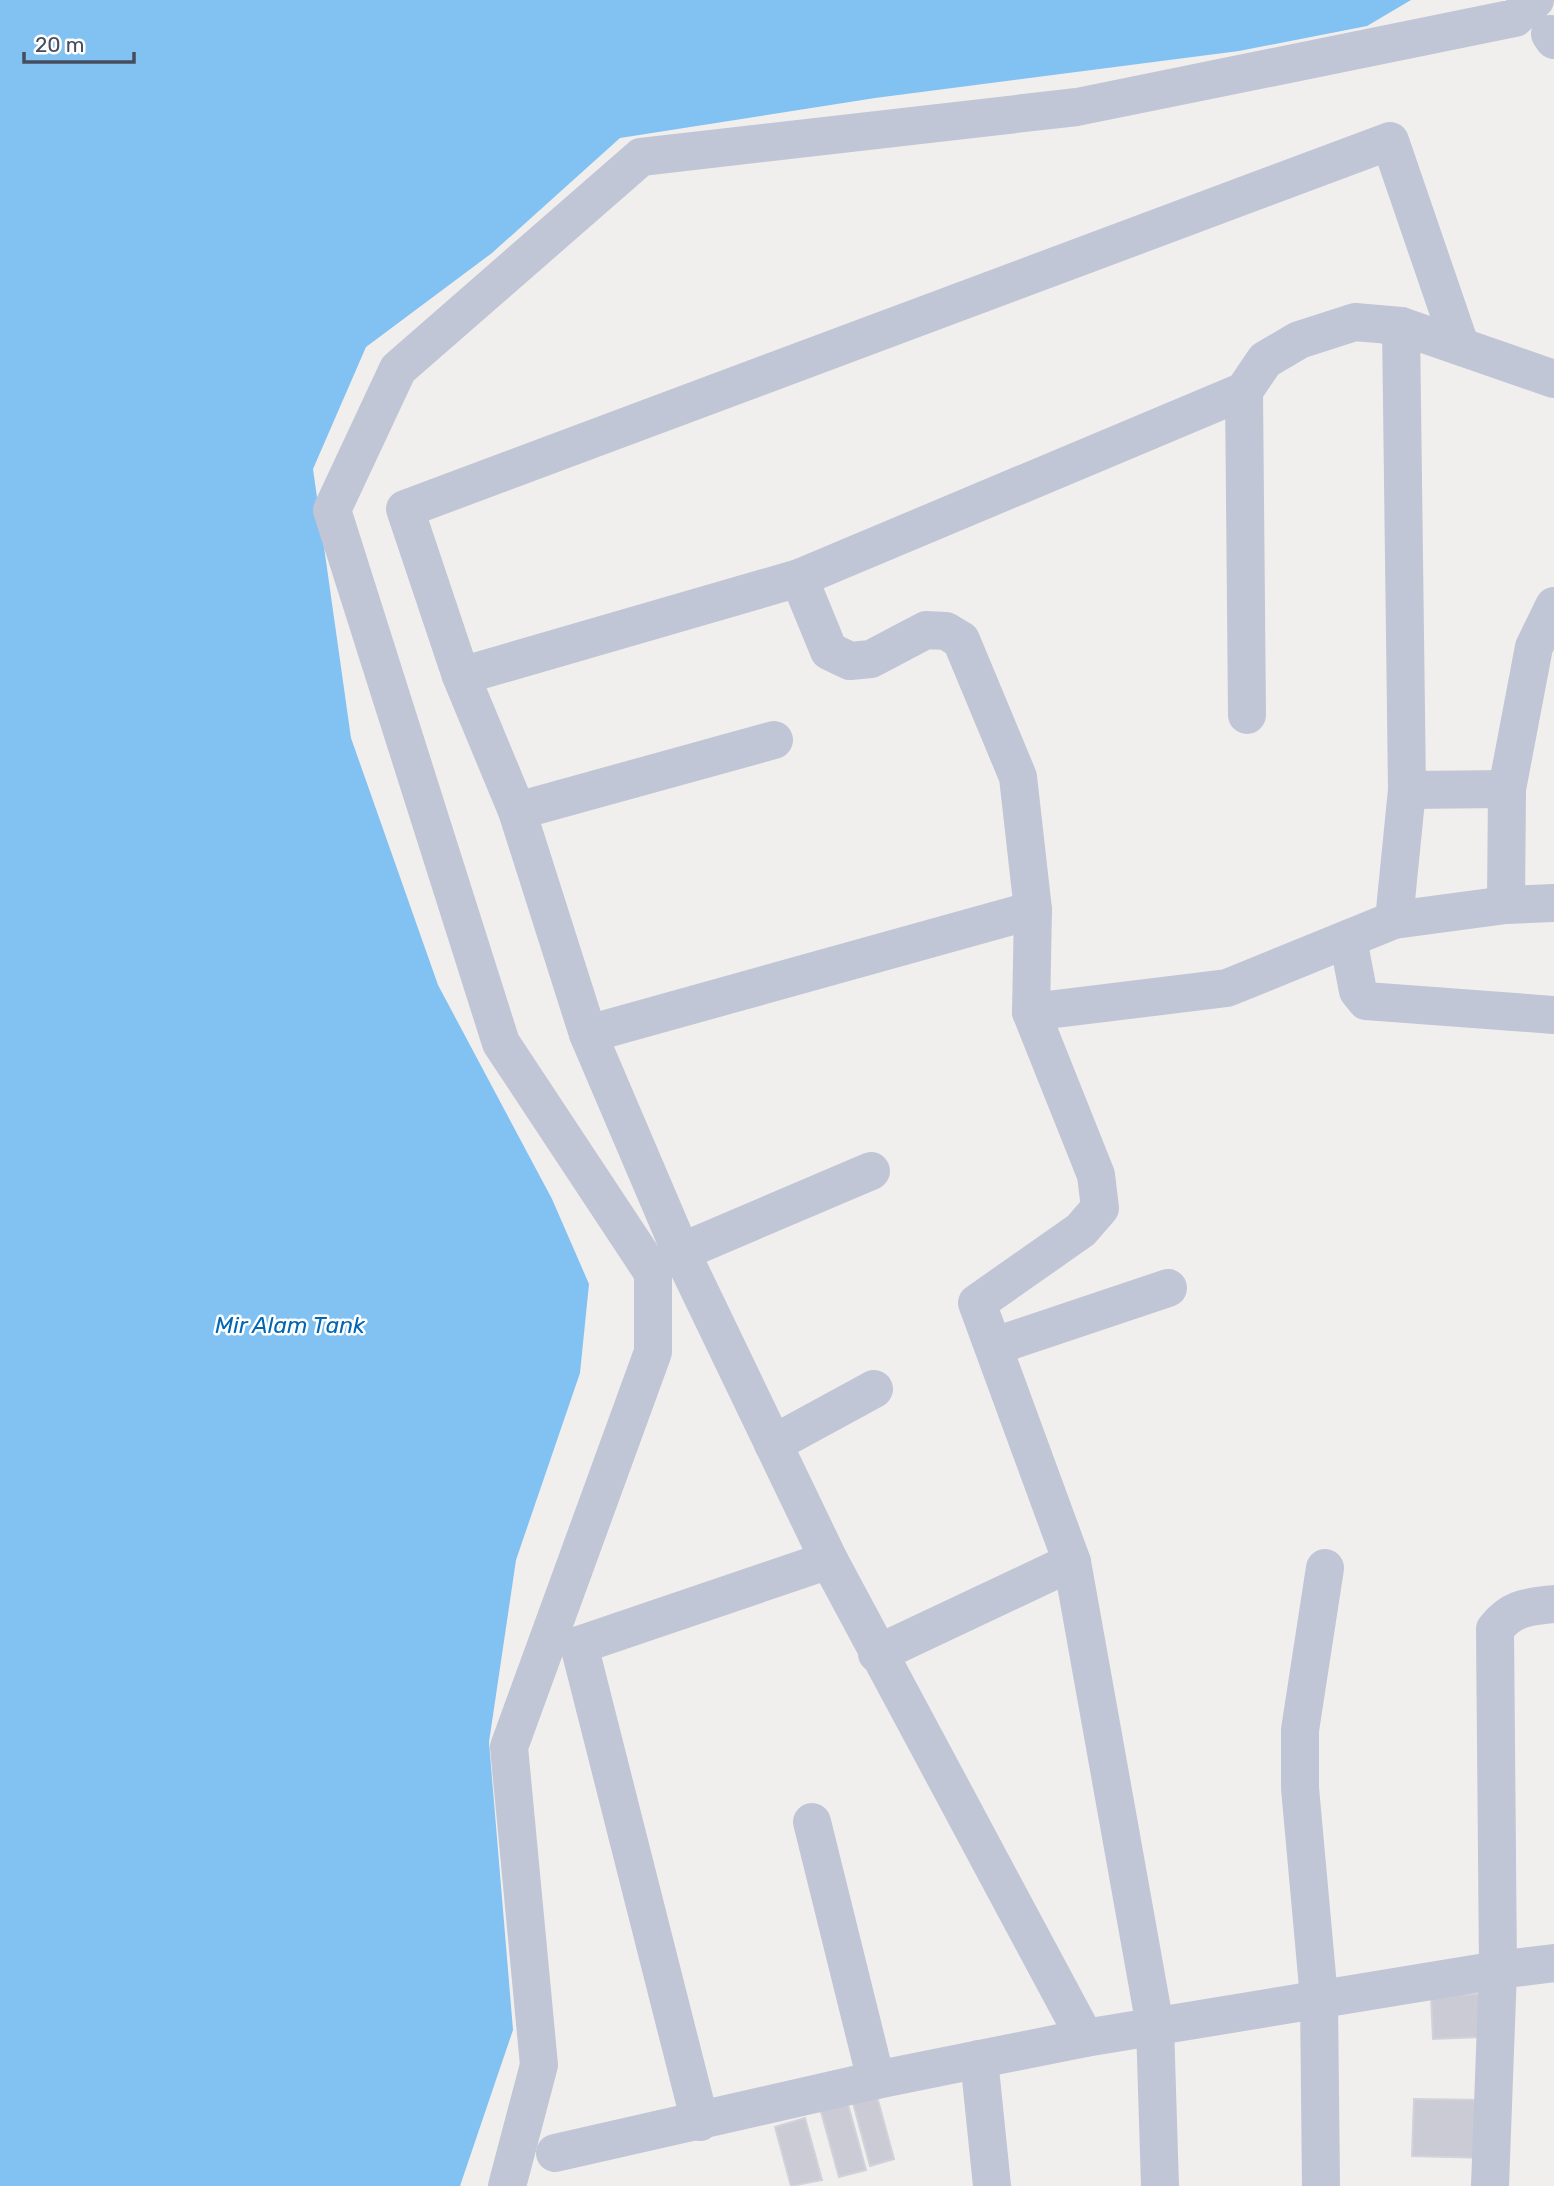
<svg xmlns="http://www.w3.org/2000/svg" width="1554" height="2186" font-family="Rubik,sans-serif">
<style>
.water{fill:#81c2f3}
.building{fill:#cacbd4;stroke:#d1d2da;stroke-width:2}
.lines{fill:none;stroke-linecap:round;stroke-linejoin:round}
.minor{stroke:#c0c6d5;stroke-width:38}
.labels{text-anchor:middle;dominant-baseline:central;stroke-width:5;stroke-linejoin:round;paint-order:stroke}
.water-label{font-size:23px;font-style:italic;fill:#0066b5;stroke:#fff}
</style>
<rect width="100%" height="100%" fill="#f1eeee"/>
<path class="water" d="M0 0H1411L1367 26 1239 51 875 98 620 138 492 253 366 347 313 469 351 738 438 985 552 1199 589 1284 580 1373 516 1560 489 1742 513 2030 460 2186H0Z"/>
<g class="building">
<path d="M1479 1994 1481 2037 1433 2039 1431 1996Z"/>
<path d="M876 2093 894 2159 870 2166 852 2099Z"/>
<path d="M1414 2099 1488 2100 1487 2158 1412 2156Z"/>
<path d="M847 2101 866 2170 839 2177 820 2108Z"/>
<path d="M805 2118 822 2180 791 2186 775 2127Z"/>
</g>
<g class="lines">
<g class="minor">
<path d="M1550 34 1554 40"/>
<path d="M1244 391 1247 715"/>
<path d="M799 578 829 651 850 661 871 659 926 630 946 631 961 640 1018 777 1033 910 1031 1012 1096 1175 1100 1208 1081 1230 977 1303 1072 1562 1155 2026 1160 2186"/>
<path d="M461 676 799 578 1244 391 1265 360 1299 340 1355 322 1401 326 1554 379"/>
<path d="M1407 790 1507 789"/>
<path d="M517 811 774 740"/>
<path d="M1506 905 1507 789 1534 647 1554 606"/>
<path d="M1394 920 1407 790 1401 326"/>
<path d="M1348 939 1358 991 1366 1001 1554 1015"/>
<path d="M1031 1012 1227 988 1394 920 1506 905 1554 903"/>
<path d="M588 1034 1033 910"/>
<path d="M681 1252 871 1171"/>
<path d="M995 1346 1168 1288"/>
<path d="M773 1444 874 1389"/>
<path d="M877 1654 1072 1562"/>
<path d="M812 1822 876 2080"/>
<path d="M1085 2038 829 1560 681 1252 588 1034 517 811 461 676 405 509 1390 141 1460 345"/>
<path d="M979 2059 992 2186"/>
<path d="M700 2122 579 1645 829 1560"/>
<path d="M555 2153 876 2080 1085 2038 1498 1970 1554 1963"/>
<path d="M507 2186 539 2065 509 1747 653 1352V1273L501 1043 332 510 398 369 641 157 1077 107 1515 18 1535 0"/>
<path d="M1321 2186 1319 1998 1300 1788V1730L1325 1568"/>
<path d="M1490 2186 1498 1970 1495 1629C1512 1607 1528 1607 1554 1604"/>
</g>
</g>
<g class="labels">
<g class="water-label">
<text x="290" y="1325">Mir Alam Tank</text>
</g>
</g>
<path d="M24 52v10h110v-10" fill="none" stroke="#454c5d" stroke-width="3.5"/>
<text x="35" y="52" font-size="21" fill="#454c5d" stroke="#ffffff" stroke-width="5" paint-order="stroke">20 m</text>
</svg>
